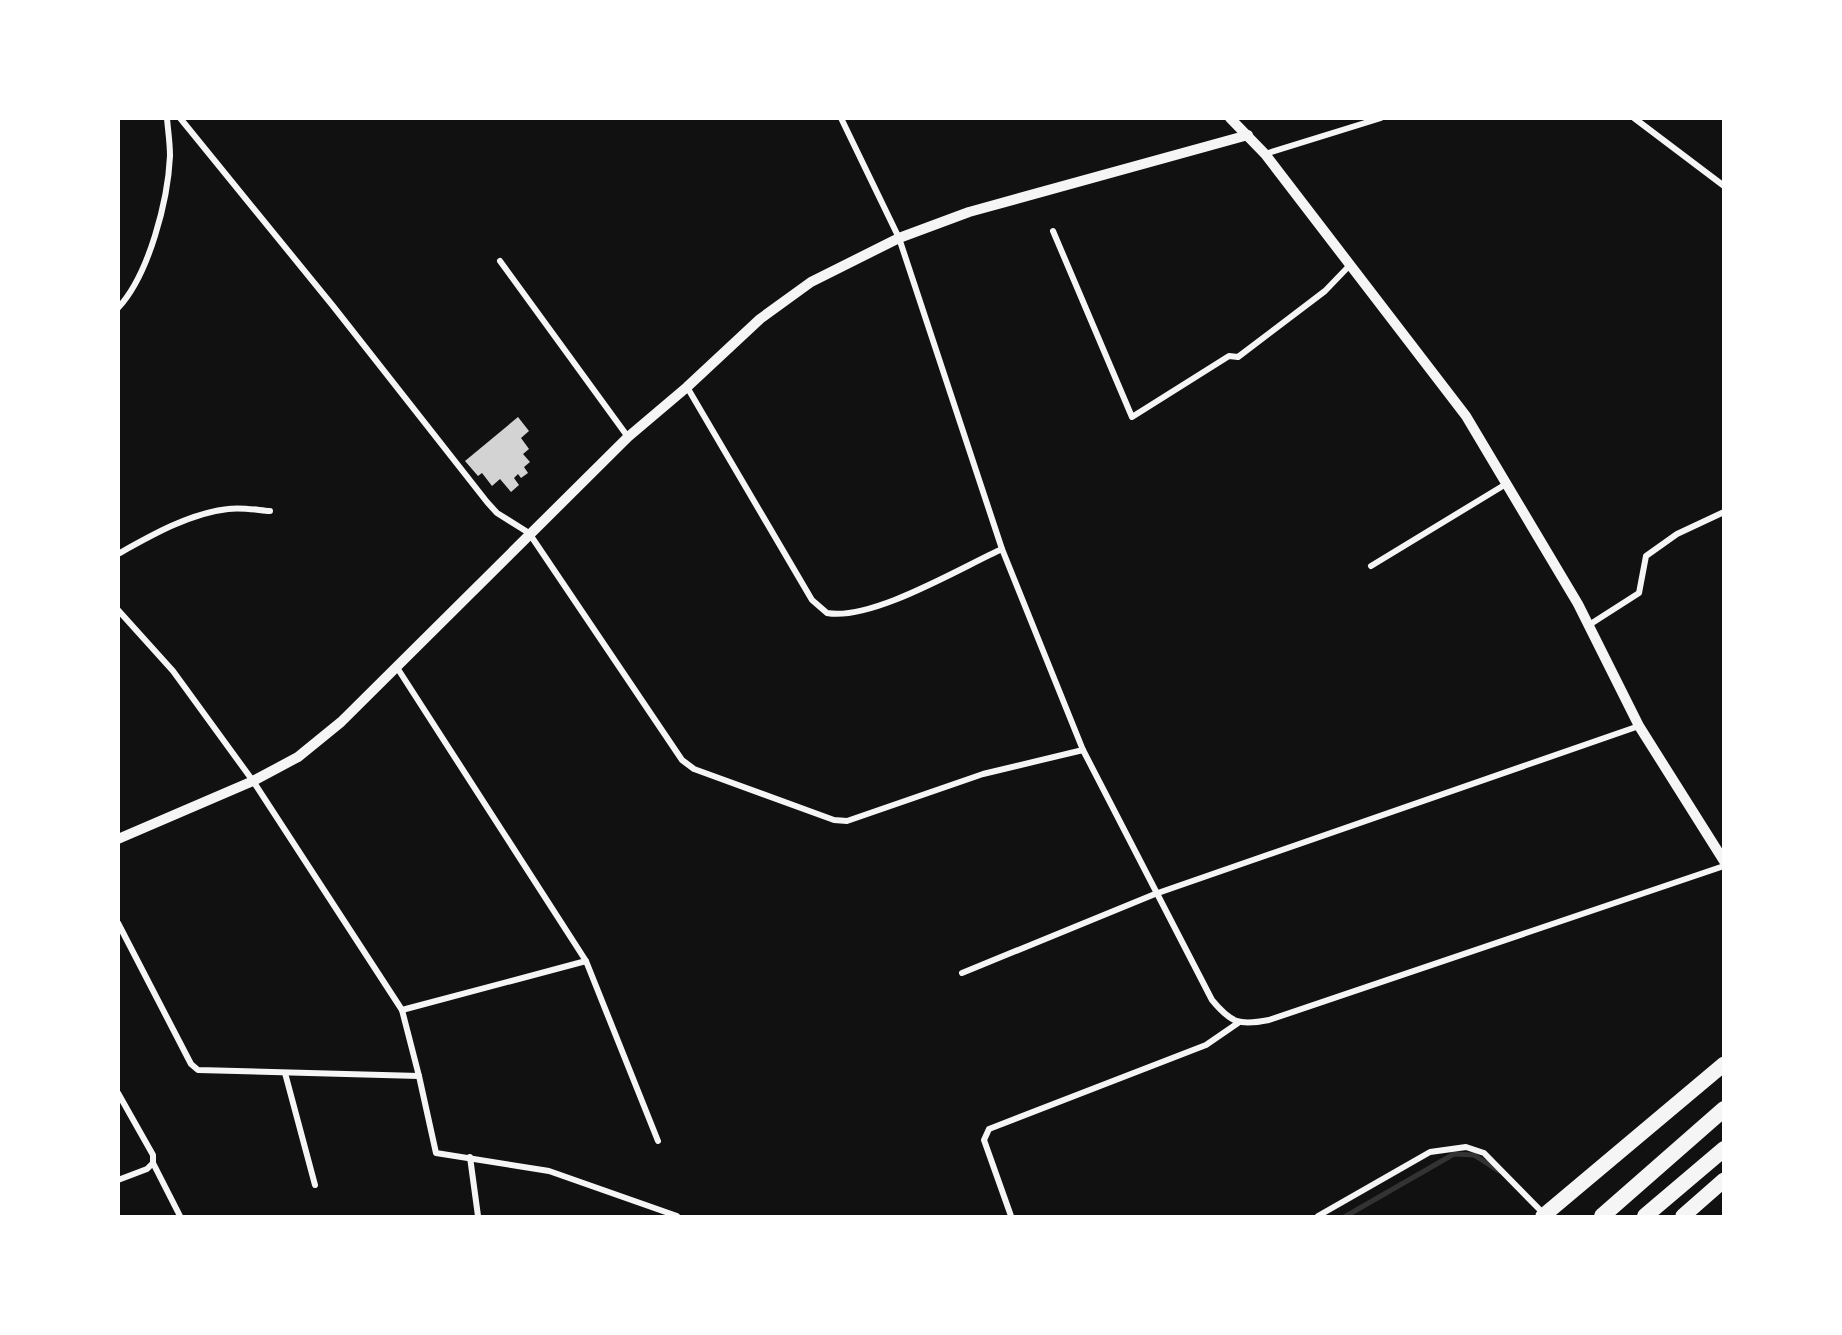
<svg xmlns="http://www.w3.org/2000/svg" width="1842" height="1335" font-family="'Golos Text',sans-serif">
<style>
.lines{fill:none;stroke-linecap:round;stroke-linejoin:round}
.stream{stroke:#333;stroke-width:5}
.building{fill:#d3d3d3}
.minor{stroke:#f5f5f5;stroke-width:6}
.tertiary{stroke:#f5f5f5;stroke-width:10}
.primary{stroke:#f5f5f5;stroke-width:15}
.trunk{stroke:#f5f5f5;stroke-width:16}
</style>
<rect width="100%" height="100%" fill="#111"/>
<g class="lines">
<path class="stream" d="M1346 1216 1454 1154 1474 1155 1499 1171"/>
</g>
<path class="building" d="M518 417 529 431 521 438 529 449 523 454 530 462 524 467 528 473 521 478 518 474 514 478 519 485 511 492 500 479 492 486 482 473 478 476 465 461Z"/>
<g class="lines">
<g class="minor">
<path d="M180 118 333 306 487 502 497 513 529 533 682 760 694 769 834 820 847 821 983 774 1083 750"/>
<path d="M841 118 899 238 1002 549 1083 750 1212 1000C1231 1023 1239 1026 1269 1020L1724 866"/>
<path d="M1634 118 1724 186"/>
<path d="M1265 154 1381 118"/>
<path d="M1053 231 1132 417 1229 356 1238 357 1325 291 1350 265"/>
<path d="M500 261 628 437"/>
<path d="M118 308C149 275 168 200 170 156 170 143 168 131 167 118"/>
<path d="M687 387 812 600 827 613C872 621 960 568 1002 549"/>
<path d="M118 554C150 536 190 513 228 509 241 507 257 510 270 511"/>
<path d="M1371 566 1506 484"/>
<path d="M118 610 173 671 253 781 402 1010 586 961 396 666"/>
<path d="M1589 625 1639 593 1646 556 1677 534 1724 512"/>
<path d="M118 923 191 1064 198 1070 419 1076 402 1010"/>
<path d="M586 961 658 1141"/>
<path d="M962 973 1155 894 1639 726"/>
<path d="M285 1073 315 1185"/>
<path d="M419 1076 436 1153 549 1171 677 1216"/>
<path d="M118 1093 153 1155V1163L147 1169 118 1180"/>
<path d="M470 1157 478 1216"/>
<path d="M153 1163 180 1216"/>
<path d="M1011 1216 984 1140 989 1129 1206 1045 1238 1023"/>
<path d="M1318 1216 1430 1152 1466 1147 1484 1153 1544 1214"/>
</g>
<g class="tertiary">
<path d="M1230 118 1265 154 1466 416 1578 604 1639 726 1724 861"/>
<path d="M118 839 253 781 298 757 341 722 628 437 687 387 760 319 811 282 899 238 969 212 1248 135"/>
</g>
<g class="primary">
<path d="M1543 1216 1724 1064"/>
<path d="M1683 1216 1724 1180"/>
</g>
<g class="trunk">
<path d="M1602 1216 1724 1109"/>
<path d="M1645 1216 1724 1149"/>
</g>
</g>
<rect width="1842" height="1335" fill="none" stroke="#ffffff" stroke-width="240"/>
</svg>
